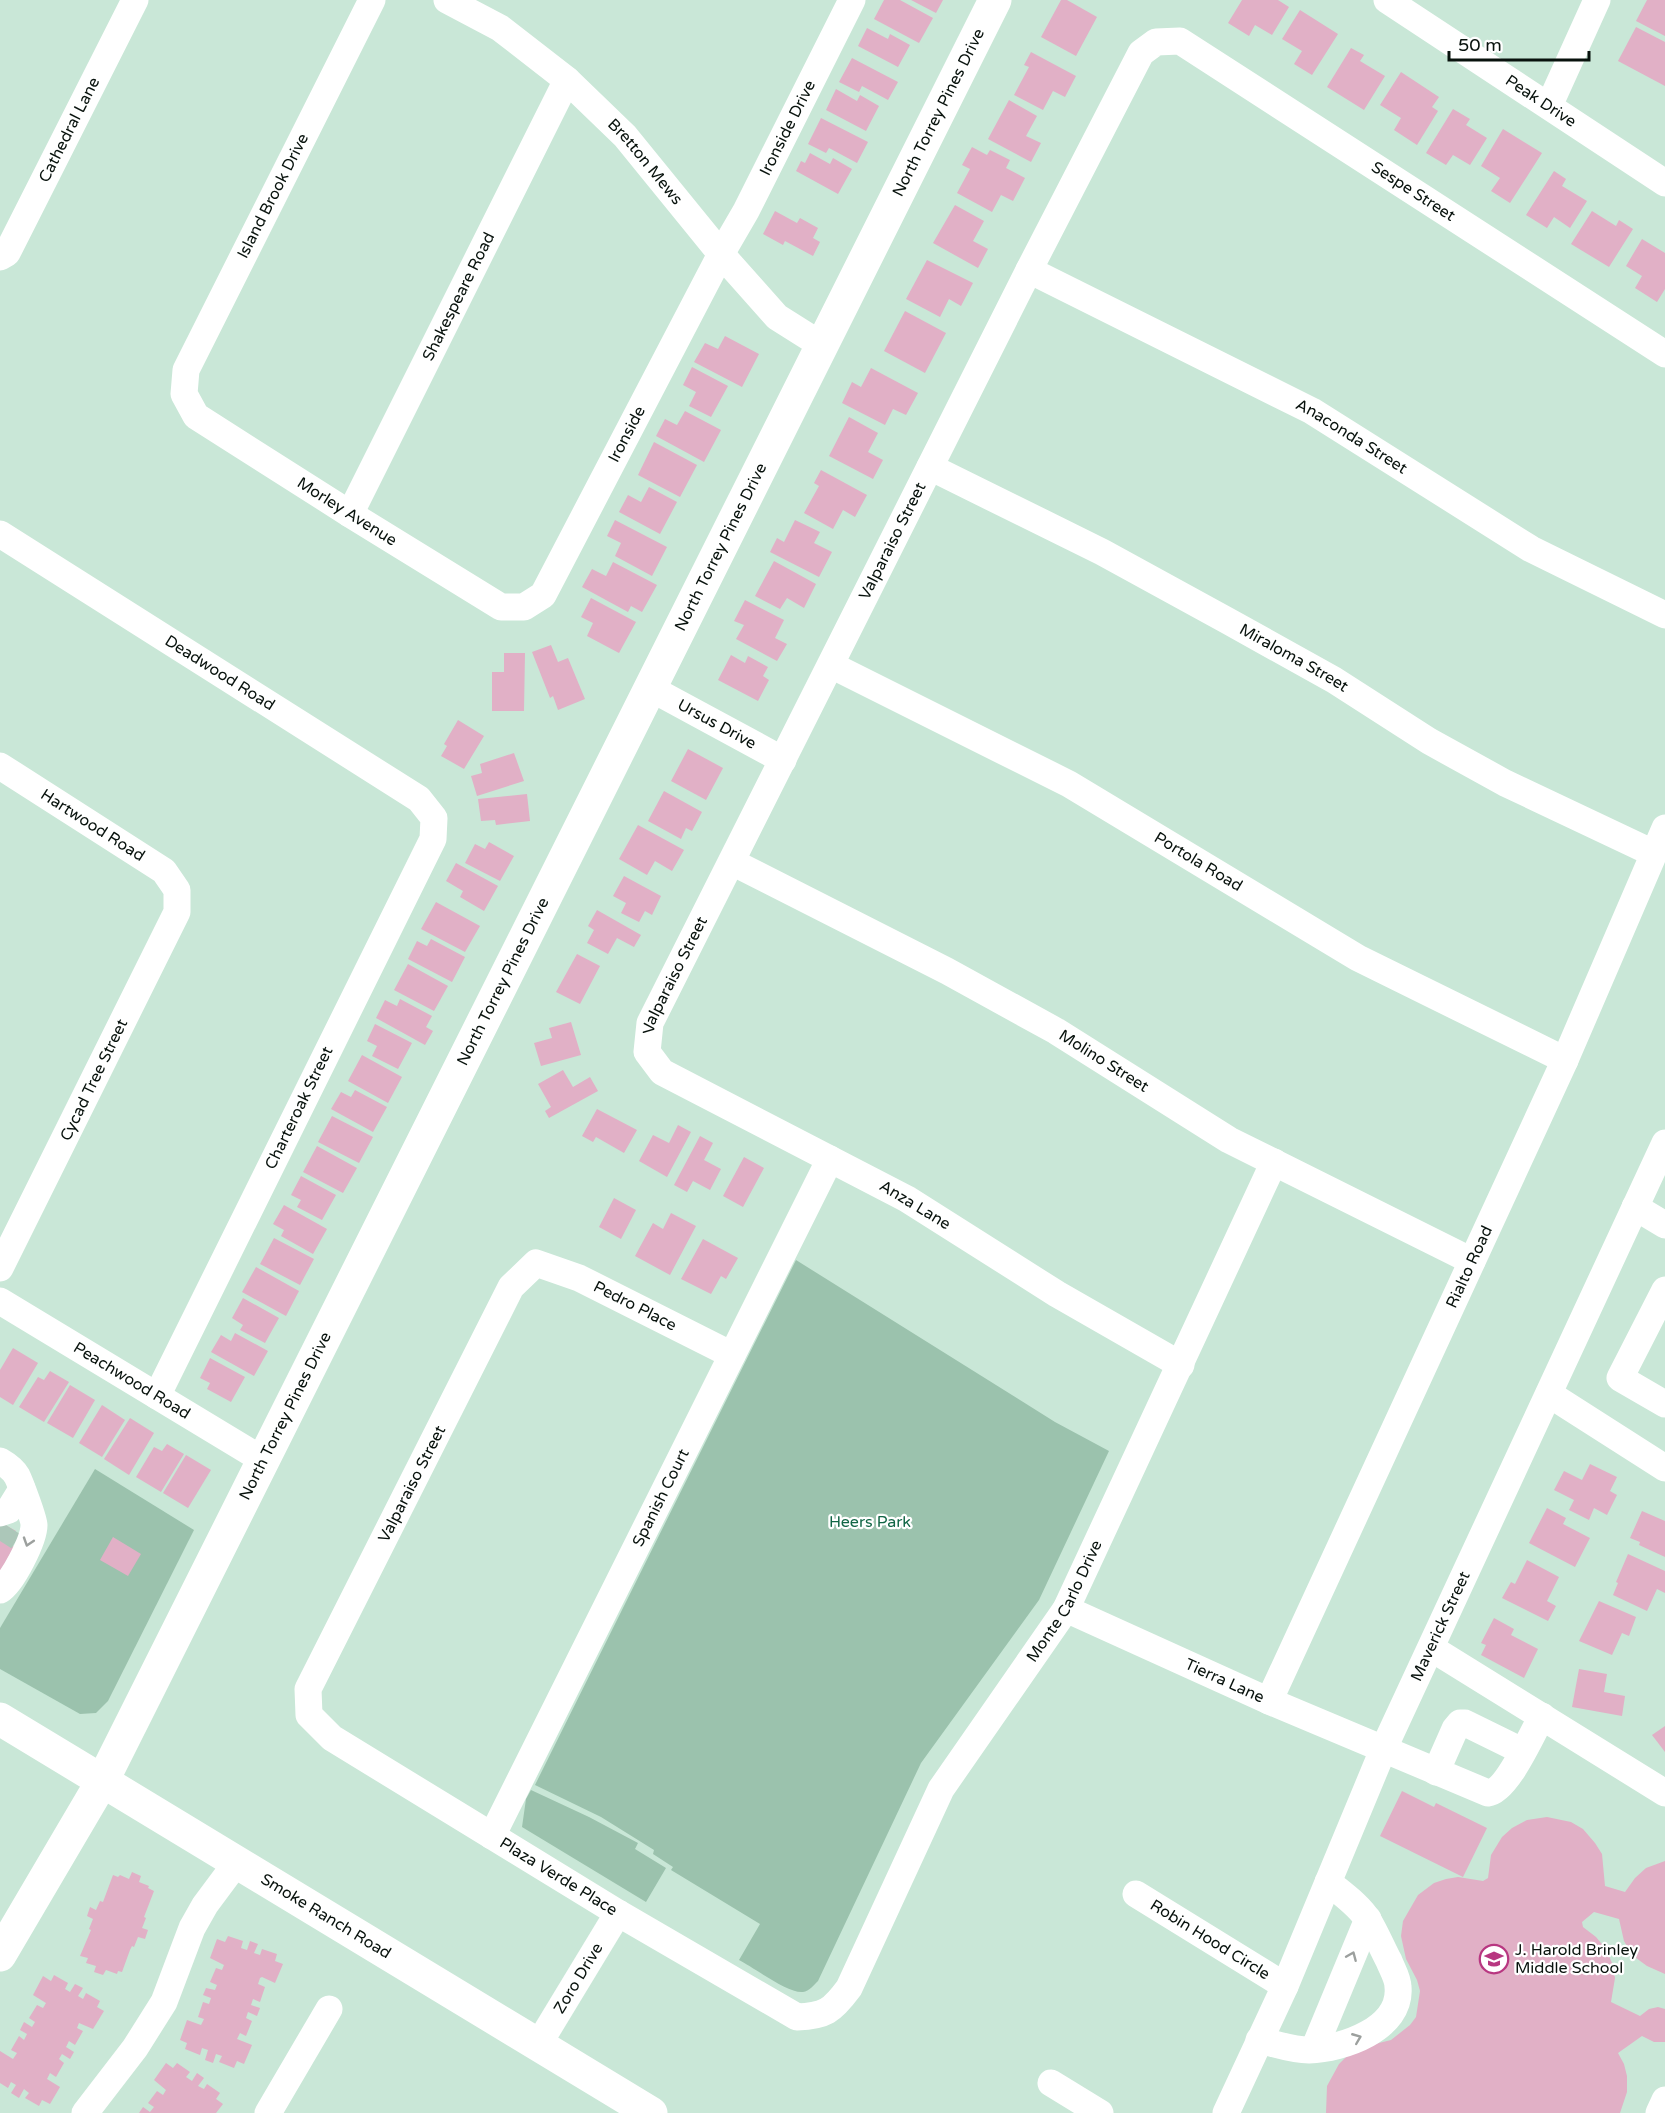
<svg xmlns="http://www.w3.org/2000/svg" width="1665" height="2113" font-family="'Varela Round',sans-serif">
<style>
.green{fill:#9bc2ad}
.building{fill:#e1b0c6}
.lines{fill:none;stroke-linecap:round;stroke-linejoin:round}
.minor-tunnel{stroke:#acc7b9;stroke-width:27;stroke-dasharray:27 14;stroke-linecap:butt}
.minor{stroke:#fff;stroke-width:27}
.major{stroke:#fff;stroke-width:33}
.oneway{stroke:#9ca09e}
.labels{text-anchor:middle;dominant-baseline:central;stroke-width:4.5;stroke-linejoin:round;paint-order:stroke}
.street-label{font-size:16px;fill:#08120d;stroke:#fff}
.park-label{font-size:16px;fill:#126646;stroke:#fff}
.poi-label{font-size:16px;fill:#08120d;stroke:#fff;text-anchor:start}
</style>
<rect width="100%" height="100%" fill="#c9e7d7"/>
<g class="green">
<path d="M796 1260 1055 1422 1109 1451 1039 1600 921 1763 818 1981C814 1985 809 1991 803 1992 789 1994 753 1967 739 1960L760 1924 671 1870 673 1867 653 1854 654 1850 601 1817 535 1785Z"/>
<path d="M95 1469 194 1530 108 1701 96 1713 80 1714 0 1669V1628Z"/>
<path d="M531 1790 589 1817 638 1843 635 1849 666 1868 646 1902 522 1827 526 1799Z"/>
</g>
<g class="building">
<path d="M884 0H900L933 18 919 43 874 19Z"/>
<path d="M911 0H943L936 13Z"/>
<path d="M1061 0H1067L1097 17 1076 56 1041 37Z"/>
<path d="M1242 0H1278L1289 7 1272 35 1255 25 1249 36 1228 23Z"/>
<path d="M1647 0H1665V36L1636 21Z"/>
<path d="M1300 10 1338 34 1312 75 1294 64 1302 51 1282 39Z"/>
<path d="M1636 27 1665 42V86L1618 61Z"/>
<path d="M867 28 888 39 890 34 910 45 898 67 858 46Z"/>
<path d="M1351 48 1364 55 1360 61 1385 76 1364 110 1327 87Z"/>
<path d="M1031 52 1076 76 1065 97 1053 91 1043 110 1014 95 1029 67 1024 65Z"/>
<path d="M852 58 898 82 888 100 862 86 859 92 839 82Z"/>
<path d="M1401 72 1439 97 1432 107 1438 111 1417 145 1394 130 1401 118 1380 105Z"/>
<path d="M836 89 857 101 860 95 879 106 866 131 826 110Z"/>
<path d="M1009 100 1037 116 1026 136 1041 143 1031 162 988 139Z"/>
<path d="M1453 109 1470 119 1466 125 1487 138 1470 165 1453 155 1446 165 1426 153Z"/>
<path d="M821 118 868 142 857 163 829 148 826 153 808 144Z"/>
<path d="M1503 129 1542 153 1510 203 1491 191 1500 178 1481 166Z"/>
<path d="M972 147 987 155 990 150 1010 160 1006 168 1025 178 1013 201 1001 195 992 212 957 193 970 169 962 165Z"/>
<path d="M810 153 830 164 833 158 852 169 838 194 796 171 801 161 805 163Z"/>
<path d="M1554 171 1566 179 1562 186 1587 201 1570 228 1554 217 1547 228 1526 215Z"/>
<path d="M955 205 984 221 973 241 988 249 978 268 933 243Z"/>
<path d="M775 211 797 223 800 218 818 228 813 238 820 242 813 256 785 241 783 245 763 234Z"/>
<path d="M1592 211 1616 226 1619 220 1633 229 1609 267 1571 244Z"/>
<path d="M1642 239 1665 253V289L1657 302 1635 288 1642 276 1626 266Z"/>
<path d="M927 260 973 283 961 306 949 299 940 317 906 299Z"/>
<path d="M905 311 946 333 925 373 884 351Z"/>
<path d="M725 336 759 354 742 387 694 362 705 343 718 349Z"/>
<path d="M692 367 728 386 711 417 689 406 696 392 683 385Z"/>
<path d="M871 368 918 393 906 415 893 409 885 425 842 403 852 382 861 387Z"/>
<path d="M685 411 721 430 704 462 656 436 665 419 677 425Z"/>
<path d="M849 417 878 433 868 452 883 460 873 479 829 456Z"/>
<path d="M654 442 697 465 680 497 638 475Z"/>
<path d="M821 470 867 495 855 517 843 510 833 529 804 513 819 486 814 483Z"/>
<path d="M649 487 677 502 660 534 619 512 628 495 641 502Z"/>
<path d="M615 520 667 547 652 576 615 556 621 543 607 536Z"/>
<path d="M795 520 820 532 814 543 832 552 819 577 770 552 777 538 784 542Z"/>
<path d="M774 561 816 584 804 608 787 598 780 609 755 596Z"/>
<path d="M613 562 657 585 642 612 631 606 628 612 582 587 592 569 606 576Z"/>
<path d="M591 598 636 622 619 653 587 636 593 623 581 617Z"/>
<path d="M745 600 784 620 775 638 787 644 777 661 736 639 744 625 734 621Z"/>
<path d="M551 645 558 662 568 658 585 699 558 710 553 696 550 698 532 652Z"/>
<path d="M504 653H525L524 711H492V672H504Z"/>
<path d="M731 655 745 663 748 656 768 667 763 676 769 680 758 701 718 680Z"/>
<path d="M458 720 484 736 464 769 441 756 447 746 444 744Z"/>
<path d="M688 749 723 768 706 800 671 781Z"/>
<path d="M514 753 524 781 477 796 471 776 482 773 480 764Z"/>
<path d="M664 791 702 812 692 831 686 828 681 839 648 821Z"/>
<path d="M527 794 530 821 496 825 495 820 481 821 478 799Z"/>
<path d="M638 825 684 850 672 871 655 861 647 875 619 859Z"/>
<path d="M489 842 514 856 500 881 465 863 475 844 485 849Z"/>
<path d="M456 863 498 886 484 911 460 897 463 891 446 881Z"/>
<path d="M624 876 661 896 652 915 645 911 639 922 621 913 626 903 613 896Z"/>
<path d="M436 902 480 926 465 952 421 929Z"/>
<path d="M597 910 641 935 634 947 617 938 608 954 587 943 594 930 588 926Z"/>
<path d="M431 939 465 957 452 982 408 959 417 941 427 946Z"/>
<path d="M577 954 600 966 580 1004 556 992Z"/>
<path d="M408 964 448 986 434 1011 394 990Z"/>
<path d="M400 999 432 1016 426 1027 433 1031 425 1045 376 1018 385 1000 397 1006Z"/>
<path d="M571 1022 581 1055 541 1066 534 1043 552 1038 549 1028Z"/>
<path d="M375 1024 412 1043 398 1069 372 1056 377 1046 367 1041Z"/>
<path d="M362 1055 402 1077 388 1103 348 1081Z"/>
<path d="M563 1070 573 1087 590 1077 598 1091 549 1118 545 1111 551 1107 538 1084Z"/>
<path d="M355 1090 387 1107 373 1132 331 1109 341 1092 351 1097Z"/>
<path d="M597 1109 637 1130 624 1153 596 1137 593 1142 582 1136Z"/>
<path d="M332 1116 373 1137 359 1163 318 1142Z"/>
<path d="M678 1125 691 1132 667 1177 639 1161 653 1135 669 1143Z"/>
<path d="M700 1136 713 1143 704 1160 721 1169 710 1190 693 1181 687 1192 674 1185Z"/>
<path d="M317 1146 357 1168 343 1193 303 1172Z"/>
<path d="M744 1157 764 1168 743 1207 723 1196Z"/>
<path d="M301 1176 336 1195 322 1220 297 1207 301 1200 291 1195Z"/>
<path d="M614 1198 636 1210 621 1239 599 1227Z"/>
<path d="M284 1205 327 1229 313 1254 281 1236 284 1230 273 1224Z"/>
<path d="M671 1213 696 1226 670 1275 635 1256 653 1223 663 1229Z"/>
<path d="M274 1238 314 1259 300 1285 260 1264Z"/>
<path d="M703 1239 738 1258 726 1279 721 1276 711 1294 681 1279Z"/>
<path d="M256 1267 299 1291 286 1316 242 1292Z"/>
<path d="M243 1298 279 1318 265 1343 240 1330 243 1325 232 1318Z"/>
<path d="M235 1333 268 1351 254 1376 211 1352 221 1335 231 1341Z"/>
<path d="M13 1348 38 1363 13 1405 0 1397V1370Z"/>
<path d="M210 1358 245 1377 231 1402 207 1389 210 1383 200 1378Z"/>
<path d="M50 1371 69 1382 44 1422 19 1407 38 1377 44 1380Z"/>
<path d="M70 1385 95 1400 73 1438 47 1423Z"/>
<path d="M102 1405 125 1420 102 1457 79 1443Z"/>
<path d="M130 1418 154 1433 129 1475 104 1459Z"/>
<path d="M167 1444 184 1454 161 1492 136 1477 154 1447 162 1451Z"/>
<path d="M186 1455 211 1470 188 1508 163 1493Z"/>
<path d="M1590 1464 1617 1477 1610 1491 1617 1495 1607 1515 1594 1508 1589 1520 1569 1510 1574 1500 1554 1490 1564 1471 1582 1480Z"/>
<path d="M1547 1508 1566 1518 1563 1524 1590 1538 1575 1567 1529 1543Z"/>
<path d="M1642 1511 1665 1521V1557L1639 1545 1640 1542 1630 1538Z"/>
<path d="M0 1522 16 1531 9 1544 14 1547 0 1572Z"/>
<path d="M113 1537 141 1554 128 1576 100 1560Z"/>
<path d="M1628 1554 1665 1571V1593L1657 1589 1647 1611 1613 1595 1618 1583 1616 1582Z"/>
<path d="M1527 1560 1559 1577 1547 1601 1556 1606 1548 1621 1502 1598 1511 1582 1515 1584Z"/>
<path d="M1599 1601 1636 1617 1629 1636 1622 1633 1612 1655 1579 1641Z"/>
<path d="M1494 1618 1514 1629 1511 1635 1538 1649 1524 1678 1481 1655 1486 1645 1481 1643Z"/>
<path d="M1579 1669 1607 1674 1604 1692 1625 1696 1622 1716 1572 1707Z"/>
<path d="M1665 1726V1752L1652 1735Z"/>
<path d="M1402 1791 1434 1807 1436 1803 1487 1828 1463 1877 1380 1836Z"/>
<path d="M1547 1817 1571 1822 1583 1829 1595 1843 1602 1854 1605 1886 1625 1892 1635 1878 1646 1868 1665 1861V1974L1647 1966 1632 1955 1624 1941 1619 1919 1594 1912 1582 1922 1583 1927 1596 1937 1606 1949 1612 1963 1615 1978 1611 2002 1640 2016 1649 2009 1658 2007 1665 2009V2042H1654L1642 2036 1618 2053 1624 2064 1627 2076V2092L1620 2113H1326L1327 2086 1339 2064 1349 2054 1363 2047 1391 2040 1410 2025 1416 2017 1420 1991 1417 1980 1406 1959 1401 1936 1403 1921 1418 1895 1434 1883 1446 1879 1458 1877 1483 1881 1488 1878 1491 1855 1502 1837 1512 1828 1527 1820Z"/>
<path d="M132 1872 141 1876 139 1882 149 1886 148 1888 154 1891 144 1917 146 1918 142 1928 148 1930 145 1939 138 1937 134 1947 132 1946 130 1950 122 1972 118 1971 117 1974 106 1970 103 1975 94 1972 96 1966 86 1963 88 1958 80 1956 91 1930 89 1929 93 1919 87 1916 90 1907 96 1910 100 1901 103 1902 113 1875 118 1877 120 1875 129 1879Z"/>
<path d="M228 1936 243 1941 241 1948 247 1950 250 1941 258 1944 254 1953 260 1955 262 1949 277 1954 275 1961 283 1964 275 1983 262 1977 260 1978 258 1984 265 1987 260 2002 253 1999 251 2005 260 2008 257 2016 248 2012 246 2018 252 2021 246 2036 240 2033 237 2039 252 2045 244 2064 237 2061 234 2068 219 2062 222 2056 216 2054 213 2063 205 2060 208 2050 202 2048 200 2055 185 2049 187 2043 180 2040 187 2020 201 2025 204 2019 198 2017 203 2002 209 2004 211 1998 203 1995 206 1988 215 1990 217 1985 210 1982 216 1968 222 1970 224 1965 210 1958 217 1939 225 1942Z"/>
<path d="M54 1975 68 1983 65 1989 70 1992 75 1984 83 1988 78 1996 83 1999 86 1993 100 2001 97 2007 104 2011 93 2029 79 2023 77 2028 83 2031 75 2045 69 2041 66 2047 74 2052 70 2059 62 2054 59 2059 64 2063 56 2077 50 2073 47 2079 60 2087 50 2104 42 2100 39 2106 25 2098 29 2093 24 2089 19 2098 11 2093 16 2085 11 2082 8 2088 0 2083V2051L13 2059 17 2053 11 2050 19 2036 24 2040 27 2034 20 2030 24 2022 32 2027 35 2022 29 2018 37 2005 43 2008 46 2003 33 1995 43 1976 51 1981Z"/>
<path d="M166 2063 173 2068 177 2063 190 2072 186 2077 192 2081 197 2073 204 2078 198 2086 204 2089 207 2084 220 2093 216 2099 223 2104 216 2113H139L143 2107 150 2112 154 2107 148 2103 157 2091 163 2095 166 2090 154 2080Z"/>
</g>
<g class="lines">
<path class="minor-tunnel" d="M0 1541 9 1527"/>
<g class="minor">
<path id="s1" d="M372 0 186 370 184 394 196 416 350 514 501 607H524L543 595 721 254 746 211 852 0"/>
<path id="s2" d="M447 0 500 28 567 80 625 136 721 254 777 317 823 346"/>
<path id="s3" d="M1387 0 1665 183"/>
<path d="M1549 106 1597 0"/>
<path id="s4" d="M0 257 7 253 135 0"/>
<path id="s5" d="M1029 270 1312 411 1531 549 1665 615"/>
<path id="s6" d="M930 467 1102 552 1228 621 1334 680 1429 741 1505 783 1653 853"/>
<path id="s7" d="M350 514 567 80"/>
<path id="s8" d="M0 534 419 799 434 818 433 839 157 1396"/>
<path id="s9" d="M831 665 1069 784 1358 958 1565 1060"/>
<path id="s10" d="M650 688 783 760"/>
<path id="s11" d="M0 766 164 871 177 890V912L0 1268"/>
<path id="s12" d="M732 862 947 971 1056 1031 1229 1140 1472 1261"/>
<path d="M1635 1207 1665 1225"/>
<path d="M1665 1290 1620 1378 1665 1404"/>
<path id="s13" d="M0 1301 263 1460"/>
<path id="s14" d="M732 1355 579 1278 536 1263 511 1287 308 1689 309 1715 332 1738 618 1913 797 2017C825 2016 832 2011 849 1988L941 1789 1066 1609 1274 1162"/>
<path id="s15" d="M1181 1365 1057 1294 907 1199 662 1072 647 1052 650 1023 1029 270 1141 53 1156 42 1180 41 1665 354"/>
<path d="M1549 1394 1665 1468"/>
<path d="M0 1461C7 1465 13 1469 17 1476 20 1482 34 1519 34 1525 34 1540 12 1583 0 1590"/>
<path d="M0 1513 9 1510 22 1489"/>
<path id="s16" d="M1066 1609 1269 1701 1488 1793C1507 1791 1532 1734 1542 1716"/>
<path d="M1431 1648 1665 1793"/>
<path id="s17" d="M1269 1701 1565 1060 1665 828"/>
<path d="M1436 1772 1455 1729 1460 1723H1465L1522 1751"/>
<path id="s18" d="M492 1836 830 1159"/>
<path id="s19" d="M1136 1894 1285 1986"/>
<path d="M1259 2040C1276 2044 1292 2050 1309 2050 1342 2049 1402 2029 1398 1987 1398 1978 1392 1969 1389 1961 1382 1948 1376 1933 1368 1920 1359 1905 1341 1893 1328 1882"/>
<path id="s20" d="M538 2045 618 1913"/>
<path d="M1314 2049 1368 1919"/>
<path d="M1051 2083 1100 2113"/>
<path d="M85 2113 135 2048 164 2002 192 1928 205 1905 237 1862"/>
<path d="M268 2113 329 2009"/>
<path id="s21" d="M1226 2113 1285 1986 1383 1750 1665 1143"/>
<path d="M1659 2113 1665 2100"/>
</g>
<g class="major">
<path id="s22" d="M0 1719 651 2113"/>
<path id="s23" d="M0 1955 103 1780 995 0"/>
</g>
</g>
<defs><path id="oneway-chevron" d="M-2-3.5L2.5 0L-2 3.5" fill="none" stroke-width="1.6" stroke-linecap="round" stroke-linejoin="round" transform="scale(1.5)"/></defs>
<g class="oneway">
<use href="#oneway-chevron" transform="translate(28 1542) rotate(108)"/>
<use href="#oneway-chevron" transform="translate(1352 1956) rotate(-67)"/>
<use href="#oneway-chevron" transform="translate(1357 2038) rotate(-22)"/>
</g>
<defs>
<g id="school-ring" transform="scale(1.5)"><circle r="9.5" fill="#fff" stroke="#b83781" stroke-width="1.5"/><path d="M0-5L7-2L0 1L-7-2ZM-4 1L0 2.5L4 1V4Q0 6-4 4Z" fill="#b83781"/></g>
</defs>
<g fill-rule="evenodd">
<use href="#school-ring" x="1494" y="1959"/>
</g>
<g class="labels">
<g class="street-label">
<text stroke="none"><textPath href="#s3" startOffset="184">Peak Drive</textPath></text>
<text stroke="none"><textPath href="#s23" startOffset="2068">North Torrey Pines Drive</textPath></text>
<text stroke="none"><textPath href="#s1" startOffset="1396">Ironside Drive</textPath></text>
<text stroke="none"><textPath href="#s4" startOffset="146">Cathedral Lane</textPath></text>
<text stroke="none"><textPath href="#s2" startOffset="258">Bretton Mews</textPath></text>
<text stroke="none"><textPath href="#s15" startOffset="2058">Sespe Street</textPath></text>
<text transform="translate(273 196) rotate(-63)">Island Brook Drive</text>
<text stroke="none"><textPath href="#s7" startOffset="243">Shakespeare Road</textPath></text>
<text stroke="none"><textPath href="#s1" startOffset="1050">Ironside</textPath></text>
<text stroke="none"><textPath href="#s5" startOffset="363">Anaconda Street</textPath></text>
<text stroke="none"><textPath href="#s1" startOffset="642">Morley Avenue</textPath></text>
<text stroke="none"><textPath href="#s15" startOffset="1190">Valparaiso Street</textPath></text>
<text stroke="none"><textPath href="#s23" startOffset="1582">North Torrey Pines Drive</textPath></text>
<text stroke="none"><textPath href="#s6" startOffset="411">Miraloma Street</textPath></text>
<text stroke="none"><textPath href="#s8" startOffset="260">Deadwood Road</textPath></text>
<text stroke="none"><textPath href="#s10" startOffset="76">Ursus Drive</textPath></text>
<text stroke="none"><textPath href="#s11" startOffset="110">Hartwood Road</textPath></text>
<text stroke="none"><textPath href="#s9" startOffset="417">Portola Road</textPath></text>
<text stroke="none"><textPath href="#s15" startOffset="704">Valparaiso Street</textPath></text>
<text stroke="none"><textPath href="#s23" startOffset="1096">North Torrey Pines Drive</textPath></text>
<text stroke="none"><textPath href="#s12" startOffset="422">Molino Street</textPath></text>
<text transform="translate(94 1080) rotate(-64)">Cycad Tree Street</text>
<text transform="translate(299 1108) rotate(-64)">Charteroak Street</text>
<text transform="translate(915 1205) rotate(31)">Anza Lane</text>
<text stroke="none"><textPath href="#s17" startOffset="478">Rialto Road</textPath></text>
<text transform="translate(635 1306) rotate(27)">Pedro Place</text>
<text stroke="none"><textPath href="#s13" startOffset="154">Peachwood Road</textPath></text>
<text stroke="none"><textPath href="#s23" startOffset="610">North Torrey Pines Drive</textPath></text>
<text transform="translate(412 1484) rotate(-63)">Valparaiso Street</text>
<text stroke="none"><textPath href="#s18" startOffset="378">Spanish Court</textPath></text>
<text stroke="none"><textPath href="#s14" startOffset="1810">Monte Carlo Drive</textPath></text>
<text stroke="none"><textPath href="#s21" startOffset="532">Maverick Street</textPath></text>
<text stroke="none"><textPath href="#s16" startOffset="174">Tierra Lane</textPath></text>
<text stroke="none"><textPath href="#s14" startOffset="1026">Plaza Verde Place</textPath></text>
<text stroke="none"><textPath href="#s22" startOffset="381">Smoke Ranch Road</textPath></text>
<text stroke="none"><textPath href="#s19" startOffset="87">Robin Hood Circle</textPath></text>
<text stroke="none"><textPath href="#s20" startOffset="78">Zoro Drive</textPath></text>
</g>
<g class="park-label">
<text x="870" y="1522">Heers Park</text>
</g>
<g class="poi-label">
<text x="1515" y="1950">J. Harold Brinley<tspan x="1515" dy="18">Middle School</tspan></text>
</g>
</g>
<path d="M1449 51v9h140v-9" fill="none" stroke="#08120d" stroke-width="3"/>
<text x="1458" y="51" font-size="18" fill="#08120d" stroke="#ffffff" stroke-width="4.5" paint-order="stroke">50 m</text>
</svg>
